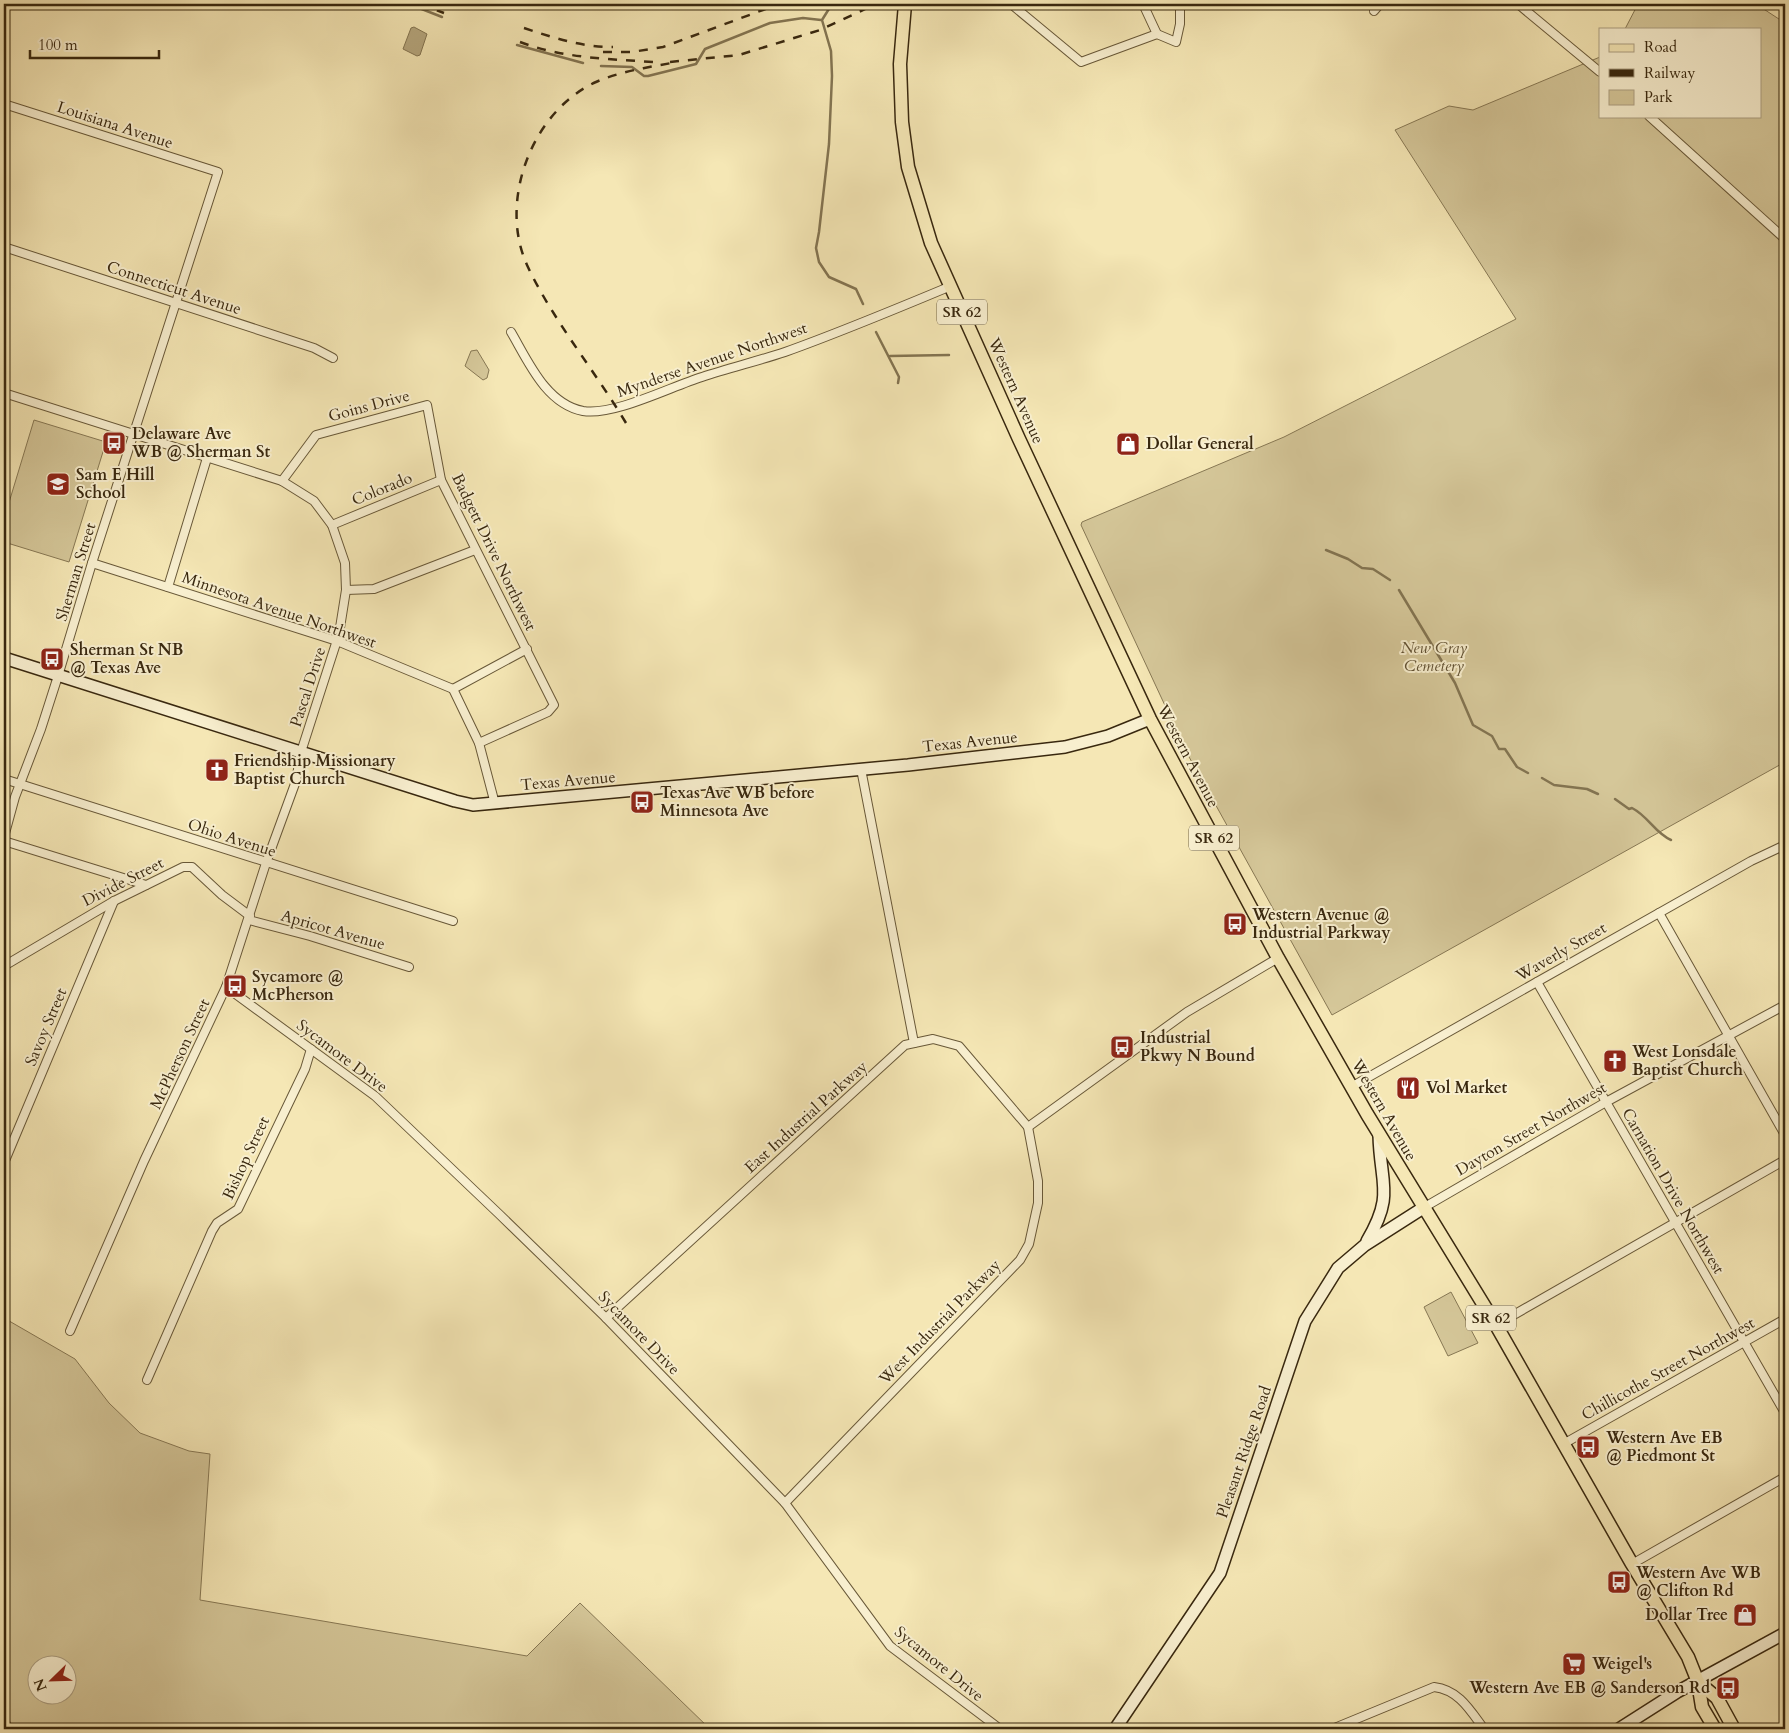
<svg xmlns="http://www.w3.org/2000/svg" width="1789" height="1733" font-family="Cardo,serif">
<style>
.green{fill:#d5c799;stroke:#877854;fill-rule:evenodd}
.water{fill:#b5a67d;stroke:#837451}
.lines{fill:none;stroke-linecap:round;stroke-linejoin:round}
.stream{stroke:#837451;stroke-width:2.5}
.street-casing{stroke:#685838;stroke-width:10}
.secondary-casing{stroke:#39280f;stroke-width:14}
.primary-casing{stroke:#39280f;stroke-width:15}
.street{stroke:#f8efcf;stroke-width:8}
.secondary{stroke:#f8efcf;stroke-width:11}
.primary{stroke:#f5e7b5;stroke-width:12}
.rail{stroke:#39280f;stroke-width:2.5;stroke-dasharray:9 9;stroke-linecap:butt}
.labels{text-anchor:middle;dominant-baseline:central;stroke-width:4;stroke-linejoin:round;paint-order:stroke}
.shield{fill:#f8efcf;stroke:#726449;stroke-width:1}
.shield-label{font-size:15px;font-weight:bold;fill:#39280f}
.street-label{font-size:16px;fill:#39280f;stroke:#f8efcf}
.poi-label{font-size:16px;font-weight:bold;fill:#39280f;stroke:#f8efcf;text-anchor:start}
.park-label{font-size:16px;font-style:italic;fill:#605032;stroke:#f8efcf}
</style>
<rect width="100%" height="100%" fill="#f5e7b5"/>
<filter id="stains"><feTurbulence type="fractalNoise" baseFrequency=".004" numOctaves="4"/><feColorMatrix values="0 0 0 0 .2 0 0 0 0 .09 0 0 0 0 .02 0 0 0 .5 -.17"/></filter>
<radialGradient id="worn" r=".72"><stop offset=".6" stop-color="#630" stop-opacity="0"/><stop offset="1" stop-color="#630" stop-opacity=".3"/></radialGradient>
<g class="green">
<path d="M1638 4H1756L1785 23V762L1332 1015 1188 755 1081 525 1082 522 1284 437 1516 319 1395 130 1449 106 1473 110 1600 57V116H1760V29H1625Z"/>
<path d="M477 350 489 370 487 378 483 380 465 366 471 351Z"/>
<path d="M34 420 106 442 69 562 4 542V519Z"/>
<path d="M1451 1292 1478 1343 1448 1356 1424 1307Z"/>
<path d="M4 1318 75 1359 109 1403 140 1433 189 1451 210 1454 200 1600 527 1656 580 1603 710 1729H15L4 1713ZM38 1666H68V1696H38Z"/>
</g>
<path class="water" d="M414 27 427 34 420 55 417 56 403 49 411 28Z"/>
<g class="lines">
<g class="stream">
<path d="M409 4 442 17"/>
<path d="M832 4 822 20 831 51 832 76 829 144 819 232 816 248 819 262 829 277 856 289 863 304"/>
<path d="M517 45 583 63"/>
<path d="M601 66 632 67 644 76H648L696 64 705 49 770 23 803 18 821 20"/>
<path d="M876 332 899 377 898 383"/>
<path d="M890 356 949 355"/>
<path d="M1326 550 1348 559 1362 568 1373 569 1390 580"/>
<path d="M1399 590 1455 683 1473 725 1492 736 1499 749H1505L1517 767 1528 773"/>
<path d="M1542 778 1554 785 1587 789 1598 794"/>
<path d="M1615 799 1629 809 1632 808C1648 816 1655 833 1671 840"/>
</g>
<g class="street-casing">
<g id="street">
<path d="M1011 4 1081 62 1157 34"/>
<path d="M1143 4 1157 34 1176 42 1180 24V4"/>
<path d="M1518 4 1600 72"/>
<path d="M1374 11 1380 4"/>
<path d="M4 104 218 172 92 563 58 676 41 729 15 797 4 837"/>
<path d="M1649 116 1785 239"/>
<path d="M4 247 314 348 333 358"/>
<path d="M511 332C528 361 546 404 583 411 614 416 670 387 702 377 729 368 758 361 785 352 841 332 896 309 951 286"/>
<path d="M4 393 282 481 314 501 332 525 345 563 346 590 339 634 301 752 296 781 266 863 226 987 144 1161 70 1331"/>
<path d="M282 481 316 435 427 405 441 480 554 705 548 712 479 743"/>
<path d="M332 525 441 480"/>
<path d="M92 563 337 641 453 689 479 743 495 804"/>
<path d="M168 587 207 458"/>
<path d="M346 590 374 589 475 550"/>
<path d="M453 689 527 649"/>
<path d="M861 769 914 1043"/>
<path d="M4 779 453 921"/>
<path d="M4 841 146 885"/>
<path d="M1659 913 1785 1135"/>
<path d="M249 920 310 936 409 967"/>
<path d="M4 966 114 901 183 867H192L222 895 250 916"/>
<path d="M1537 982 1785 1413"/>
<path d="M226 987 375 1096 499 1214 606 1318 785 1503 890 1646 1000 1729"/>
<path d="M1351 1087 1751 861 1785 845"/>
<path d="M1028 1127 1187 1012 1278 958"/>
<path d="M4 1163 114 901"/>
<path d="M1423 1208 1606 1102 1785 1005"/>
<path d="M606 1318 905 1045 933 1039 959 1046 1028 1127 1038 1181V1203L1029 1244 1020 1260 785 1503"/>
<path d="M1496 1325 1785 1160"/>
<path d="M147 1380 212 1231 217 1223 238 1209 305 1069 311 1049"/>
<path d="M1565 1443 1785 1319"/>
<path d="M1632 1564 1785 1477"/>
<path d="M1332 1729 1434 1687C1459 1690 1470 1710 1484 1729"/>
</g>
</g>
<g class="secondary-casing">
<g id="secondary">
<path d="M4 658 455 801 473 805 908 765 1065 747 1108 736 1150 719"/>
<path d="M1367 1241C1395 1194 1380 1184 1379 1135"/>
<path d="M1115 1729 1220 1573 1305 1321 1338 1268 1365 1245 1423 1208"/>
<path d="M1619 1729 1677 1692 1785 1633"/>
</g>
</g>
<g class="primary-casing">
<g id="primary">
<path d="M905 4 900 64 902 122 908 167 931 243 1019 439 1150 719 1278 958 1367 1114 1496 1325 1632 1564 1688 1657 1698 1682 1702 1707 1715 1729"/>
<path d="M1698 1682 1717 1698 1734 1729"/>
</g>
</g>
<use href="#street" class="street"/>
<use href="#secondary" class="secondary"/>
<use href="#primary" class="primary"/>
<g class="rail">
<path d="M420 4 444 13"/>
<path d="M524 28C554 38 581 47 613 47"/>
<path d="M520 42C562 58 608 59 653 62"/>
<path d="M603 52H632L663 47 779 4"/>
<path d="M670 62 739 55 820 30 876 4"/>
<path d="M626 423C595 371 552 319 527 265 498 201 532 111 596 82 621 71 650 67 677 62"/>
</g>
</g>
<defs>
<g id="bus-square" transform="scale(1.25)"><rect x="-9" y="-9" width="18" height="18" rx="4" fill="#8f2418" stroke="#f8efcf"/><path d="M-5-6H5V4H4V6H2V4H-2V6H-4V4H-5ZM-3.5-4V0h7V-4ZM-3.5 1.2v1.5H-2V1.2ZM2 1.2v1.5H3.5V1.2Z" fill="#fff"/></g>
<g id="shop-square" transform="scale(1.25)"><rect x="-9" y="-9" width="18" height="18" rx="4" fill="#8f2418" stroke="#f8efcf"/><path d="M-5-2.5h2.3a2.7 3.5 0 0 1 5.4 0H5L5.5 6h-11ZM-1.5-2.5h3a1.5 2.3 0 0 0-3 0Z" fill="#fff"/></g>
<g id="school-square" transform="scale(1.25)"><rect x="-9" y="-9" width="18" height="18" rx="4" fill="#8f2418" stroke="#f8efcf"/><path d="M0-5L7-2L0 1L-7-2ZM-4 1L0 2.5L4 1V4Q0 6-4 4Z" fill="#fff"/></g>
<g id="church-square" transform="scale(1.25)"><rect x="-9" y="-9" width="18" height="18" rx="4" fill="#8f2418" stroke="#f8efcf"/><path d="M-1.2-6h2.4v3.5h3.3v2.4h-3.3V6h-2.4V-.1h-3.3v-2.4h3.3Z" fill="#fff"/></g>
<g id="restaurant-square" transform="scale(1.25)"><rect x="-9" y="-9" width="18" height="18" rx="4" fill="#8f2418" stroke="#f8efcf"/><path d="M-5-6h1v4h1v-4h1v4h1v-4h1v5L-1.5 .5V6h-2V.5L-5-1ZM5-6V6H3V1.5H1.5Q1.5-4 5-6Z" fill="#fff"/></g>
<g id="supermarket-square" transform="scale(1.25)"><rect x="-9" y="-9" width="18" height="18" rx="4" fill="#8f2418" stroke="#f8efcf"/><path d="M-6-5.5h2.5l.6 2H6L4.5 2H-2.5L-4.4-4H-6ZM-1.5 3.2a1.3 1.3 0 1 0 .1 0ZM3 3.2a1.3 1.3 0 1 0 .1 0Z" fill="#fff"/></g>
</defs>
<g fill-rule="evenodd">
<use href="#bus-square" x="114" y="443"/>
<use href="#shop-square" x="1128" y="444"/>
<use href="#school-square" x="58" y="484"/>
<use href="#bus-square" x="52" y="659"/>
<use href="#church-square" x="217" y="770"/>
<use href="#bus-square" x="642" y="802"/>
<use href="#bus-square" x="1235" y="924"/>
<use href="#bus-square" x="235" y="986"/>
<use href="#bus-square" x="1122" y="1047"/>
<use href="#church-square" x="1615" y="1061"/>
<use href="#restaurant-square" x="1408" y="1088"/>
<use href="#bus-square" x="1588" y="1447"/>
<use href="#bus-square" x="1619" y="1582"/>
<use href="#shop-square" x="1745" y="1615"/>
<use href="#supermarket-square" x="1574" y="1664"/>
<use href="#bus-square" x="1728" y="1688"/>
</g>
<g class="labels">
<g class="shield">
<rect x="937" y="299.5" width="50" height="25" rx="4"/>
<rect x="1189" y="825.5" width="50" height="25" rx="4"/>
<rect x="1466" y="1305.5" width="50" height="25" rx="4"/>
</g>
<g class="shield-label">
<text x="962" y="312">SR 62</text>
<text x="1214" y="838">SR 62</text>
<text x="1491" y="1318">SR 62</text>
</g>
<g class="street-label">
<text transform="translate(115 125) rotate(18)">Louisiana Avenue</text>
<text transform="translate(174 288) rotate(18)">Connecticut Avenue</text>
<text transform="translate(712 360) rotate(-19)">Mynderse Avenue Northwest</text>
<text transform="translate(1016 391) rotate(66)">Western Avenue</text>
<text transform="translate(369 406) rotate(-15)">Goins Drive</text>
<text transform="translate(382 489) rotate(-22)">Colorado</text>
<text transform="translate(494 552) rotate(64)">Badgett Drive Northwest</text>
<text transform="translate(76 572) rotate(-73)">Sherman Street</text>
<text transform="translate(279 610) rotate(19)">Minnesota Avenue Northwest</text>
<text transform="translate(308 687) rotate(-72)">Pascal Drive</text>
<text transform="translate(970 742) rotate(-6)">Texas Avenue</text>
<text transform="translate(1188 756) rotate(62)">Western Avenue</text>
<text transform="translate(568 781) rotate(-5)">Texas Avenue</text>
<text transform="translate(232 838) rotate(18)">Ohio Avenue</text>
<text transform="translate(123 882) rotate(-27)">Divide Street</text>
<text transform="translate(333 930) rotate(16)">Apricot Avenue</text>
<text transform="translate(1561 952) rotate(-30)">Waverly Street</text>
<text transform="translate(46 1027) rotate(-67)">Savoy Street</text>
<text transform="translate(180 1054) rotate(-65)">McPherson Street</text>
<text transform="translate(342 1056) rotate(37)">Sycamore Drive</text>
<text transform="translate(1384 1110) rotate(60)">Western Avenue</text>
<text transform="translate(806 1117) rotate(-42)">East Industrial Parkway</text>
<text transform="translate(1531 1129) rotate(-30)">Dayton Street Northwest</text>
<text transform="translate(246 1158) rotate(-65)">Bishop Street</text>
<text transform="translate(1673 1191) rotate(60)">Carnation Drive Northwest</text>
<text transform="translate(940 1322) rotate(-46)">West Industrial Parkway</text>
<text transform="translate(639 1333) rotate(46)">Sycamore Drive</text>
<text transform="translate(1668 1369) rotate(-29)">Chillicothe Street Northwest</text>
<text transform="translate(1244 1452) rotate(-71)">Pleasant Ridge Road</text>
<text transform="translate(939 1664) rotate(39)">Sycamore Drive</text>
</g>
<g class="poi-label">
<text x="132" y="434">Delaware Ave<tspan x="132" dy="18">WB @ Sherman St</tspan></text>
<text x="1146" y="444">Dollar General</text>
<text x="76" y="475">Sam E Hill<tspan x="76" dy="18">School</tspan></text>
<text x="70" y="650">Sherman St NB<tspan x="70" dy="18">@ Texas Ave</tspan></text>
<text x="234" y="761">Friendship Missionary<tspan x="234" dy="18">Baptist Church</tspan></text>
<text x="660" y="793">Texas Ave WB before<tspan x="660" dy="18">Minnesota Ave</tspan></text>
<text x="1252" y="915">Western Avenue @<tspan x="1252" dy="18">Industrial Parkway</tspan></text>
<text x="252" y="977">Sycamore @<tspan x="252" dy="18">McPherson</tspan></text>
<text x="1140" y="1038">Industrial<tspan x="1140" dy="18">Pkwy N Bound</tspan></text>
<text x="1632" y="1052">West Lonsdale<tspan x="1632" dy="18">Baptist Church</tspan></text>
<text x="1426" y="1088">Vol Market</text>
<text x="1606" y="1438">Western Ave EB<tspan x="1606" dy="18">@ Piedmont St</tspan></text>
<text x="1636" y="1573">Western Ave WB<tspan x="1636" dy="18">@ Clifton Rd</tspan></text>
<text x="1728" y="1615" text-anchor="end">Dollar Tree</text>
<text x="1592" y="1664">Weigel's</text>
<text x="1710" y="1688" text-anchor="end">Western Ave EB @ Sanderson Rd</text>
</g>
<g class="park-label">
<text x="1434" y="648">New Gray<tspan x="1434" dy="18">Cemetery</tspan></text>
</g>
</g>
<rect width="1789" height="1733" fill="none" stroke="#f5e7b5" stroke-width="20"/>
<rect x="5" y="5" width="1779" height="1723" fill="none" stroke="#39280f" stroke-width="2.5"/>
<rect x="10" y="10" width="1769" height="1713" fill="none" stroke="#39280f"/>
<rect x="1599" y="28" width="162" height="90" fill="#f8efcf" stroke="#ac9f82"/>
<rect x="1609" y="44" width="25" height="8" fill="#f5e7b5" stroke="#ac9f82"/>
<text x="1644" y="52" font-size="15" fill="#39280f">Road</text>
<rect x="1609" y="69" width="25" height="8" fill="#39280f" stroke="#ac9f82"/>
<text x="1644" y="78" font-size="15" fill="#39280f">Railway</text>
<rect x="1609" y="90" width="25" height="15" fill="#d5c799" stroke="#ac9f82"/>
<text x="1644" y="102" font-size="15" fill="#39280f">Park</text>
<g transform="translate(52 1680) rotate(247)"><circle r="24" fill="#f8efcf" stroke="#ac9f82"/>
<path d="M0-4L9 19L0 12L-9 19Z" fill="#8f2418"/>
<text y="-8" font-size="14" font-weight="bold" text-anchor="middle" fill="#39280f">N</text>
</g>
<path d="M30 50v8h129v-8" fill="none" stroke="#39280f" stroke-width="2.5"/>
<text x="38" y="50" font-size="15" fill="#39280f" stroke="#f8efcf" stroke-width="4" paint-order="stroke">100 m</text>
<rect width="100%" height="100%" filter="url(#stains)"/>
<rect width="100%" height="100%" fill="url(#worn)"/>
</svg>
